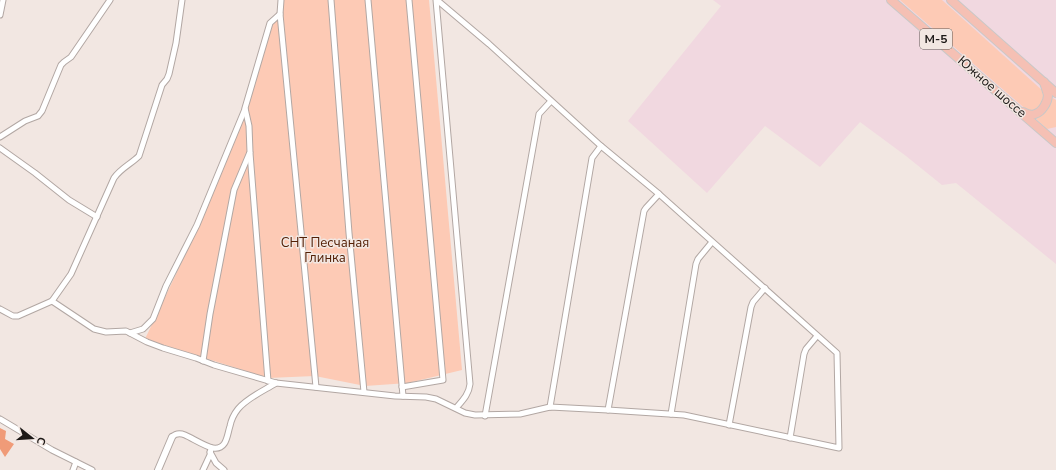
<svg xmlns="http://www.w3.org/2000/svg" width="1056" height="470" font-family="'Nunito Sans',sans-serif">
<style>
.commercial{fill:#f1d8e0}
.green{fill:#fdcab5}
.forest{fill:#f09b78}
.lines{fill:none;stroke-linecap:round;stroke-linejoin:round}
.minor-casing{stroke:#b2a7a3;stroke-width:7}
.tertiary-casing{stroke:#b2a7a3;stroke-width:8}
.primary-casing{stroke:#c9c8c7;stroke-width:10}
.minor{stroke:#fff;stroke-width:5}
.tertiary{stroke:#fff;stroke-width:6}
.primary{stroke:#f5c0b4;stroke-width:8}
.labels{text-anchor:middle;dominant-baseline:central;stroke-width:3;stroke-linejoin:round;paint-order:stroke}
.shield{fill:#f2e7e2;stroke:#5c5653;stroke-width:1}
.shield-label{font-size:12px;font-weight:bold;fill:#1c1816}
.street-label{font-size:13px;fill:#1c1816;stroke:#f2e7e2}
.park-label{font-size:13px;fill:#542006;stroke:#f2e7e2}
</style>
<rect width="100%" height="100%" fill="#f2e7e2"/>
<path class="commercial" d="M713 0H1056V264L956 183 942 185 906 156 860 122 820 167 765 126 707 193 628 121 721 6Z"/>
<g class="green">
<path d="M283 0H429L462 370 408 383 365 386 315 376 268 378 145 339 199 226 247 107 272 24 282 15Z"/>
<path d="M900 0H942L1043 91 1045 95 1043 107 1029 112Z"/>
<path d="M1053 98 1056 100V127L1047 129 1036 119C1040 116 1044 114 1047 110 1050 106 1049 102 1053 98Z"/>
</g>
<path class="forest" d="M0 428 6 431 5 439 14 444 5 457 0 449Z"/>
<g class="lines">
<g class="minor-casing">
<g id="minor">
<path d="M331 0 349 233 364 392"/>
<path d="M368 0 403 396"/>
<path d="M436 0 470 384C469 394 463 400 456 408"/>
<path d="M280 14 316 387"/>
<path d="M0 15 3 0"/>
<path d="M0 137 25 121 38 116 42 111 61 65 64 62 71 57 110 0"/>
<path d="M0 148 35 173 69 200 97 217"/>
<path d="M250 153 268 381"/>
<path d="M52 301 94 329 106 332 126 331 147 342 163 348 196 358 214 365 276 383 395 396 426 397 436 399 465 413 475 415 520 414 550 407 608 410 684 415 839 448 837 353 659 194 601 146 489 44 437 0"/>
<path d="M0 309 13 316H18L52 301 71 274 114 178C121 168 131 164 139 156L162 85 167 79 169 74 176 43 182 0"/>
<path d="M130 333 143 329 153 319 166 286 197 225 245 109"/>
<path d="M203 361 210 314 234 190 250 152 249 126 245 108 270 23 280 14 281 0"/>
<path d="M402 387 443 380 409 0"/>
<path d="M550 407 592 158 601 146"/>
<path d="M608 410 644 211 646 208 659 194"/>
<path d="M671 414 696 264 698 259 712 242"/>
<path d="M485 416 539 114 551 101"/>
<path d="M0 419 52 450 92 470"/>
<path d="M729 425 751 307 753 302 765 288"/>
<path d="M172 437C176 433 180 433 185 435 192 438 206 447 213 448 227 450 227 435 230 426 231 421 234 414 238 409 247 398 263 391 276 383"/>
<path d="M790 438 804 354 806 349 817 336"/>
<path d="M210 452 216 463 224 470"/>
<path d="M73 470 76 462"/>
<path d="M203 470 210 455 211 448"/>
</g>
</g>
<g class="tertiary-casing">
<path id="tertiary" d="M158 470 172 437"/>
</g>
<g class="primary-casing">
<g id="primary">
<path d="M891 0 1056 143"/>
<path d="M951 0 1056 93"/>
<path d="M1023 112C1027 114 1031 116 1035 114 1042 112 1048 102 1048 95 1047 91 1045 86 1044 82"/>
</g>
</g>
<use href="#minor" class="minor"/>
<use href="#tertiary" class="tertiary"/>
<use href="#primary" class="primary"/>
</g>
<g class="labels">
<rect class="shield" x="920" y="29" width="32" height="20" rx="3"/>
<g class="shield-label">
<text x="936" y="39">М-5</text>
</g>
<g class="street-label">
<text transform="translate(992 87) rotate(41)">Южное шоссе</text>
</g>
<g class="park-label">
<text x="325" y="243">СНТ Песчаная<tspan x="325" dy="15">Глинка</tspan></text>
</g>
</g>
<g transform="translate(32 438) rotate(107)" stroke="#f2e7e2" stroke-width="3" paint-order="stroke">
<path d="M0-3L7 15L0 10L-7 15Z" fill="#1c1816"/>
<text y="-6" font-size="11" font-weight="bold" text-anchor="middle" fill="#1c1816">С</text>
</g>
</svg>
